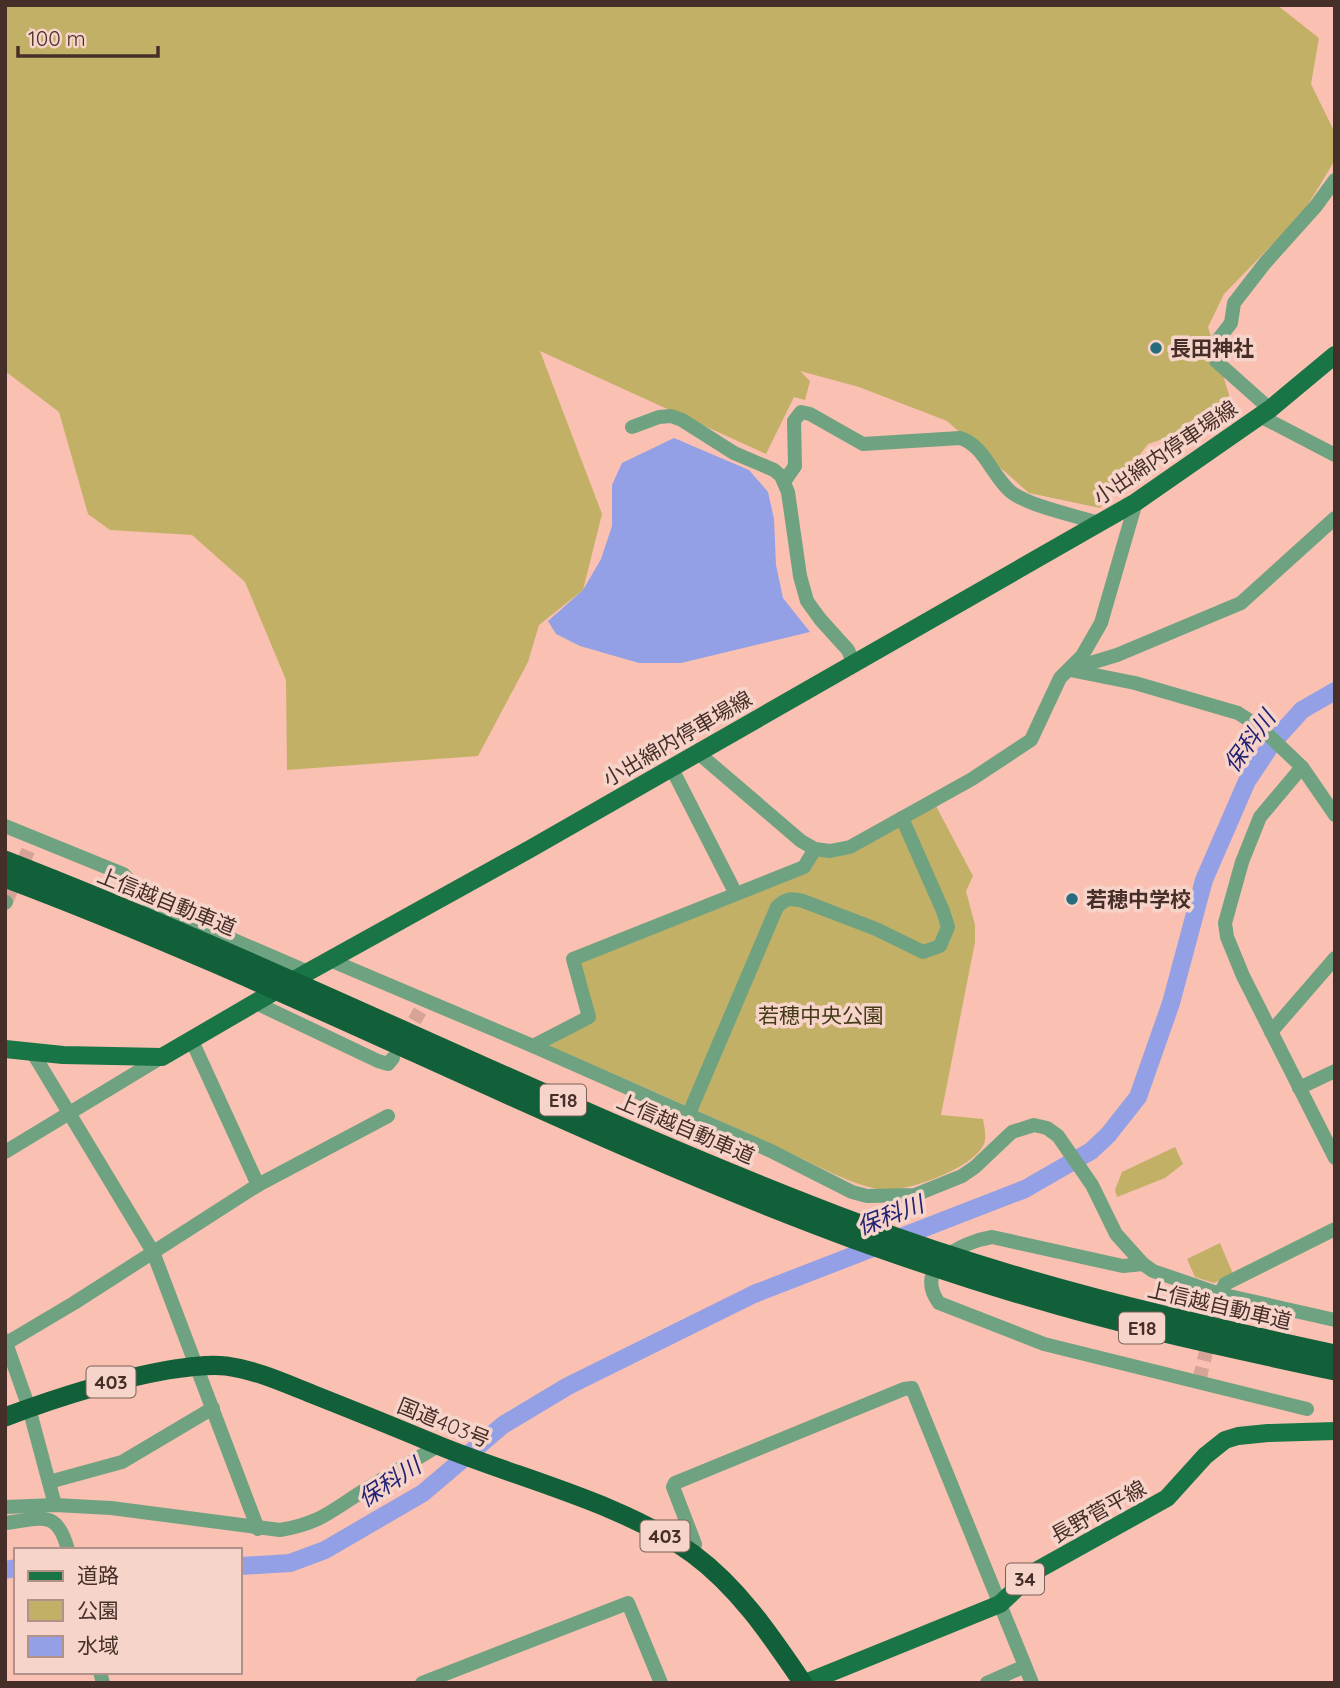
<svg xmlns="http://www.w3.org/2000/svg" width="1340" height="1688" font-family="Quicksand,'Noto Sans JP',sans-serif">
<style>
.green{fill:#c3b067}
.water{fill:#93a0e6}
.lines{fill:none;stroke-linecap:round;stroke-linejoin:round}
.river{stroke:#93a0e6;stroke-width:18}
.minor-tunnel{stroke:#d6a396;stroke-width:14;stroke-dasharray:14 7;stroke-linecap:butt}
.minor{stroke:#6fa281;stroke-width:14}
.major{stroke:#197546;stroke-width:18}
.highway{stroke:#126039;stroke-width:19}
.poi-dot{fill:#276c7c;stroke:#f7d4ca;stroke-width:2.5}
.labels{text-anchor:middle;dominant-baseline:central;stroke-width:7;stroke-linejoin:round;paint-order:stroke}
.shield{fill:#f7d4ca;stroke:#7b6059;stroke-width:2}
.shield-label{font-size:19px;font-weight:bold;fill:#462f29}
.poi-label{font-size:21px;font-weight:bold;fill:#462f29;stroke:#f7d4ca;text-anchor:start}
.street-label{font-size:21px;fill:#462f29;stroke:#f7d4ca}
.park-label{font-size:21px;fill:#433b17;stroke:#f7d4ca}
.water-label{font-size:23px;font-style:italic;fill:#232374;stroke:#f7d4ca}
</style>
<rect width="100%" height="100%" fill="#fac0b1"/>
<g class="green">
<path d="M5 5H1277L1319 38 1311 84 1335 133V160L1303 213 1224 294 1208 327 1235 414 1148 444 1100 508 1029 493 947 421 859 387 800 371 810 381 805 400 794 397 766 454 540 351 602 514 583 590 539 625 528 662 478 756 287 770 286 680 245 582 192 535 110 530 88 514 59 412 5 371Z"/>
<path d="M936 806 973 876 966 891 975 925V942L941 1115 983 1119C984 1125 986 1134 985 1140 981 1166 909 1191 886 1190 857 1189 809 1161 782 1149 705 1113 627 1080 549 1046L594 1019 579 963 798 875 812 868 817 855Z"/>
<path d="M1175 1147 1183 1164 1165 1178 1117 1197 1115 1190 1122 1172Z"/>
<path d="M1220 1243 1233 1274 1214 1283 1195 1277 1187 1259Z"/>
</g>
<path class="water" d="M674 438 749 470 768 492 774 519 776 565 783 598 810 632 681 663H639L580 646 556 634 548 621 583 590 601 559 612 526V485L622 463Z"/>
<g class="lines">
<g class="river">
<path d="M240 1566 290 1563 325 1550 423 1493 503 1425 568 1386 754 1294 1025 1189 1091 1151 1108 1135 1138 1097 1171 1003 1204 880 1247 781 1273 742 1302 710 1335 691"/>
<path d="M5 1570 16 1568"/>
</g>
<g class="minor-tunnel">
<path d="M6 902 30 846"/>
<path d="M404 1039 420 1011"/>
<path d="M1199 1381 1220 1294"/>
</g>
<g class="minor">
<path d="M1270 409 1216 361 1217 341 1231 323 1234 303 1265 263 1316 206 1335 180"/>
<path d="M1260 416 1335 455"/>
<path d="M632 427 659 417 671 416 682 420 734 453 774 470 781 476 788 492 800 576 807 601 820 619 848 650 853 662"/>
<path d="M784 482 795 466 794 421 801 412 810 414 863 444 960 438C984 445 992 476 1011 492 1029 506 1076 516 1099 523"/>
<path d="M1071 669 1117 655 1241 603 1335 518"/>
<path d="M1070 670 1135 683 1238 713 1261 728 1302 767 1335 815"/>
<path d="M697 752 801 841 815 849 830 851 850 847 972 779 1031 740 1060 678 1082 656 1101 623 1136 502"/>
<path d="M671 767 736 894"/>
<path d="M1302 767 1260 817 1242 862 1225 923 1227 937 1243 976 1335 1158"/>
<path d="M5 826 123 874C135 885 141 897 155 906L308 972"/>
<path d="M5 903 6 902"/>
<path d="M330 960 533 1046 771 1151 852 1192 867 1196 915 1195 962 1176 975 1167 1012 1132 1034 1125 1047 1128 1058 1136 1092 1185 1116 1234 1143 1264 1153 1271 1220 1294 1335 1320"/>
<path d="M256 1003 378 1061 388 1064 393 1058"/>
<path d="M1271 1032 1335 958"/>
<path d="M533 1046 589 1017 573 959 804 867 815 849"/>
<path d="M31 1050 153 1252 258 1529"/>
<path d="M1299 1088 1335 1071"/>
<path d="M688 1116 777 907C786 898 791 898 803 901L876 929 923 952 940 946 948 927 943 911 902 818"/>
<path d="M5 1152 162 1057"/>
<path d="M258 1185 388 1116"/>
<path d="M1143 1264 1123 1266 992 1237C961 1242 912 1267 939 1303L1044 1344 1307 1409"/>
<path d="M1220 1294 1225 1284 1335 1229"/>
<path d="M5 1340 29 1408 55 1505"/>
<path d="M5 1344 74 1303 258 1185 192 1041"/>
<path d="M49 1482 122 1462 213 1408"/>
<path d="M5 1507 55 1505 111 1508 280 1530C319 1524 331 1511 363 1491 388 1475 414 1461 439 1445"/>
<path d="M5 1523C41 1519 57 1508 68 1550"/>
<path d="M693 1554 695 1544 673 1487 675 1483 904 1389 912 1388 1032 1683"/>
<path d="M100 1672 103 1683"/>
<path d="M422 1683 628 1603 661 1683"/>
<path d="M987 1683 1025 1666"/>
</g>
<g class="major">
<path d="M5 1049 63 1055 162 1057 308 972 530 849 1136 502 1270 409 1335 355"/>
<path d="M805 1683 1000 1604 1034 1572 1167 1498 1205 1456 1225 1440 1238 1436 1268 1433 1335 1431"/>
</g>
<g class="highway">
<path d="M5 860C294 972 570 1115 860 1224 1014 1282 1174 1319 1335 1354"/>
<path d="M5 878C293 986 565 1133 853 1239 920 1263 988 1286 1057 1305 1149 1331 1242 1351 1335 1371"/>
<path d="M5 1417C58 1397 112 1380 168 1370 187 1367 207 1364 226 1366 256 1370 284 1383 312 1394 355 1411 397 1428 440 1446 520 1479 623 1503 693 1554 739 1588 771 1636 803 1683"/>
</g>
</g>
<g class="poi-dot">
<circle cx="1156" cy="348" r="7"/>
<circle cx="1072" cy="899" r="7"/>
</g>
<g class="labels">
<g class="shield">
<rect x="540" y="1084.5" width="46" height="31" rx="5"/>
<rect x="1119" y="1312.5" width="46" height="31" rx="5"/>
<rect x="86.5" y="1366.5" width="49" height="31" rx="5"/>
<rect x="640.5" y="1520.5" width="49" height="31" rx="5"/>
<rect x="1006" y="1563.5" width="38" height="31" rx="5"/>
</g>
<g class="shield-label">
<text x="563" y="1100">E18</text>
<text x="1142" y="1328">E18</text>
<text x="111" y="1382">403</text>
<text x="665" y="1536">403</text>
<text x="1025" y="1579">34</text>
</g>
<g class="poi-label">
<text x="1170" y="348">長田神社</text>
<text x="1086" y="899">若穂中学校</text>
</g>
<g class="street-label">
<text transform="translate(1165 452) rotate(-34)">小出綿内停車場線</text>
<text transform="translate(677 738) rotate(-30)">小出綿内停車場線</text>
<text transform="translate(167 901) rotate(22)">上信越自動車道</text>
<text transform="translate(686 1128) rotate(23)">上信越自動車道</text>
<text transform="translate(1220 1305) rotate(13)">上信越自動車道</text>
<text transform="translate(444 1422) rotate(22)">国道403号</text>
<text transform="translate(1098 1511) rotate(-29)">長野菅平線</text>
</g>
<g class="park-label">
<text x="821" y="1015">若穂中央公園</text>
</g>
<g class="water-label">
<text transform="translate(1249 741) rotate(-54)">保科川</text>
<text transform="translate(890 1215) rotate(-21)">保科川</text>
<text transform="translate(389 1482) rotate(-33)">保科川</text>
</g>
</g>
<rect width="1340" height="1688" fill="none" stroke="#462f29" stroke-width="14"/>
<rect x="14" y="1548" width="228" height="126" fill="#f7d4ca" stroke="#b0928a" stroke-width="2"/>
<rect x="28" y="1571" width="35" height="10" fill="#197546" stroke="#b0928a" stroke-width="2"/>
<text x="77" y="1583" font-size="21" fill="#462f29">道路</text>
<rect x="28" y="1600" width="35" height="21" fill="#c3b067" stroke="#b0928a" stroke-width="2"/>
<text x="77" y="1618" font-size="21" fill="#462f29">公園</text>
<rect x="28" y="1636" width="35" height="21" fill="#93a0e6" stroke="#b0928a" stroke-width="2"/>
<text x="77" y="1653" font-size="21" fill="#462f29">水域</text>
<path d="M18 46v10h140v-10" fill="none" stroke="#462f29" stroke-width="3.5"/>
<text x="28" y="46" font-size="21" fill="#462f29" stroke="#f7d4ca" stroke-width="5" paint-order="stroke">100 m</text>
</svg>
